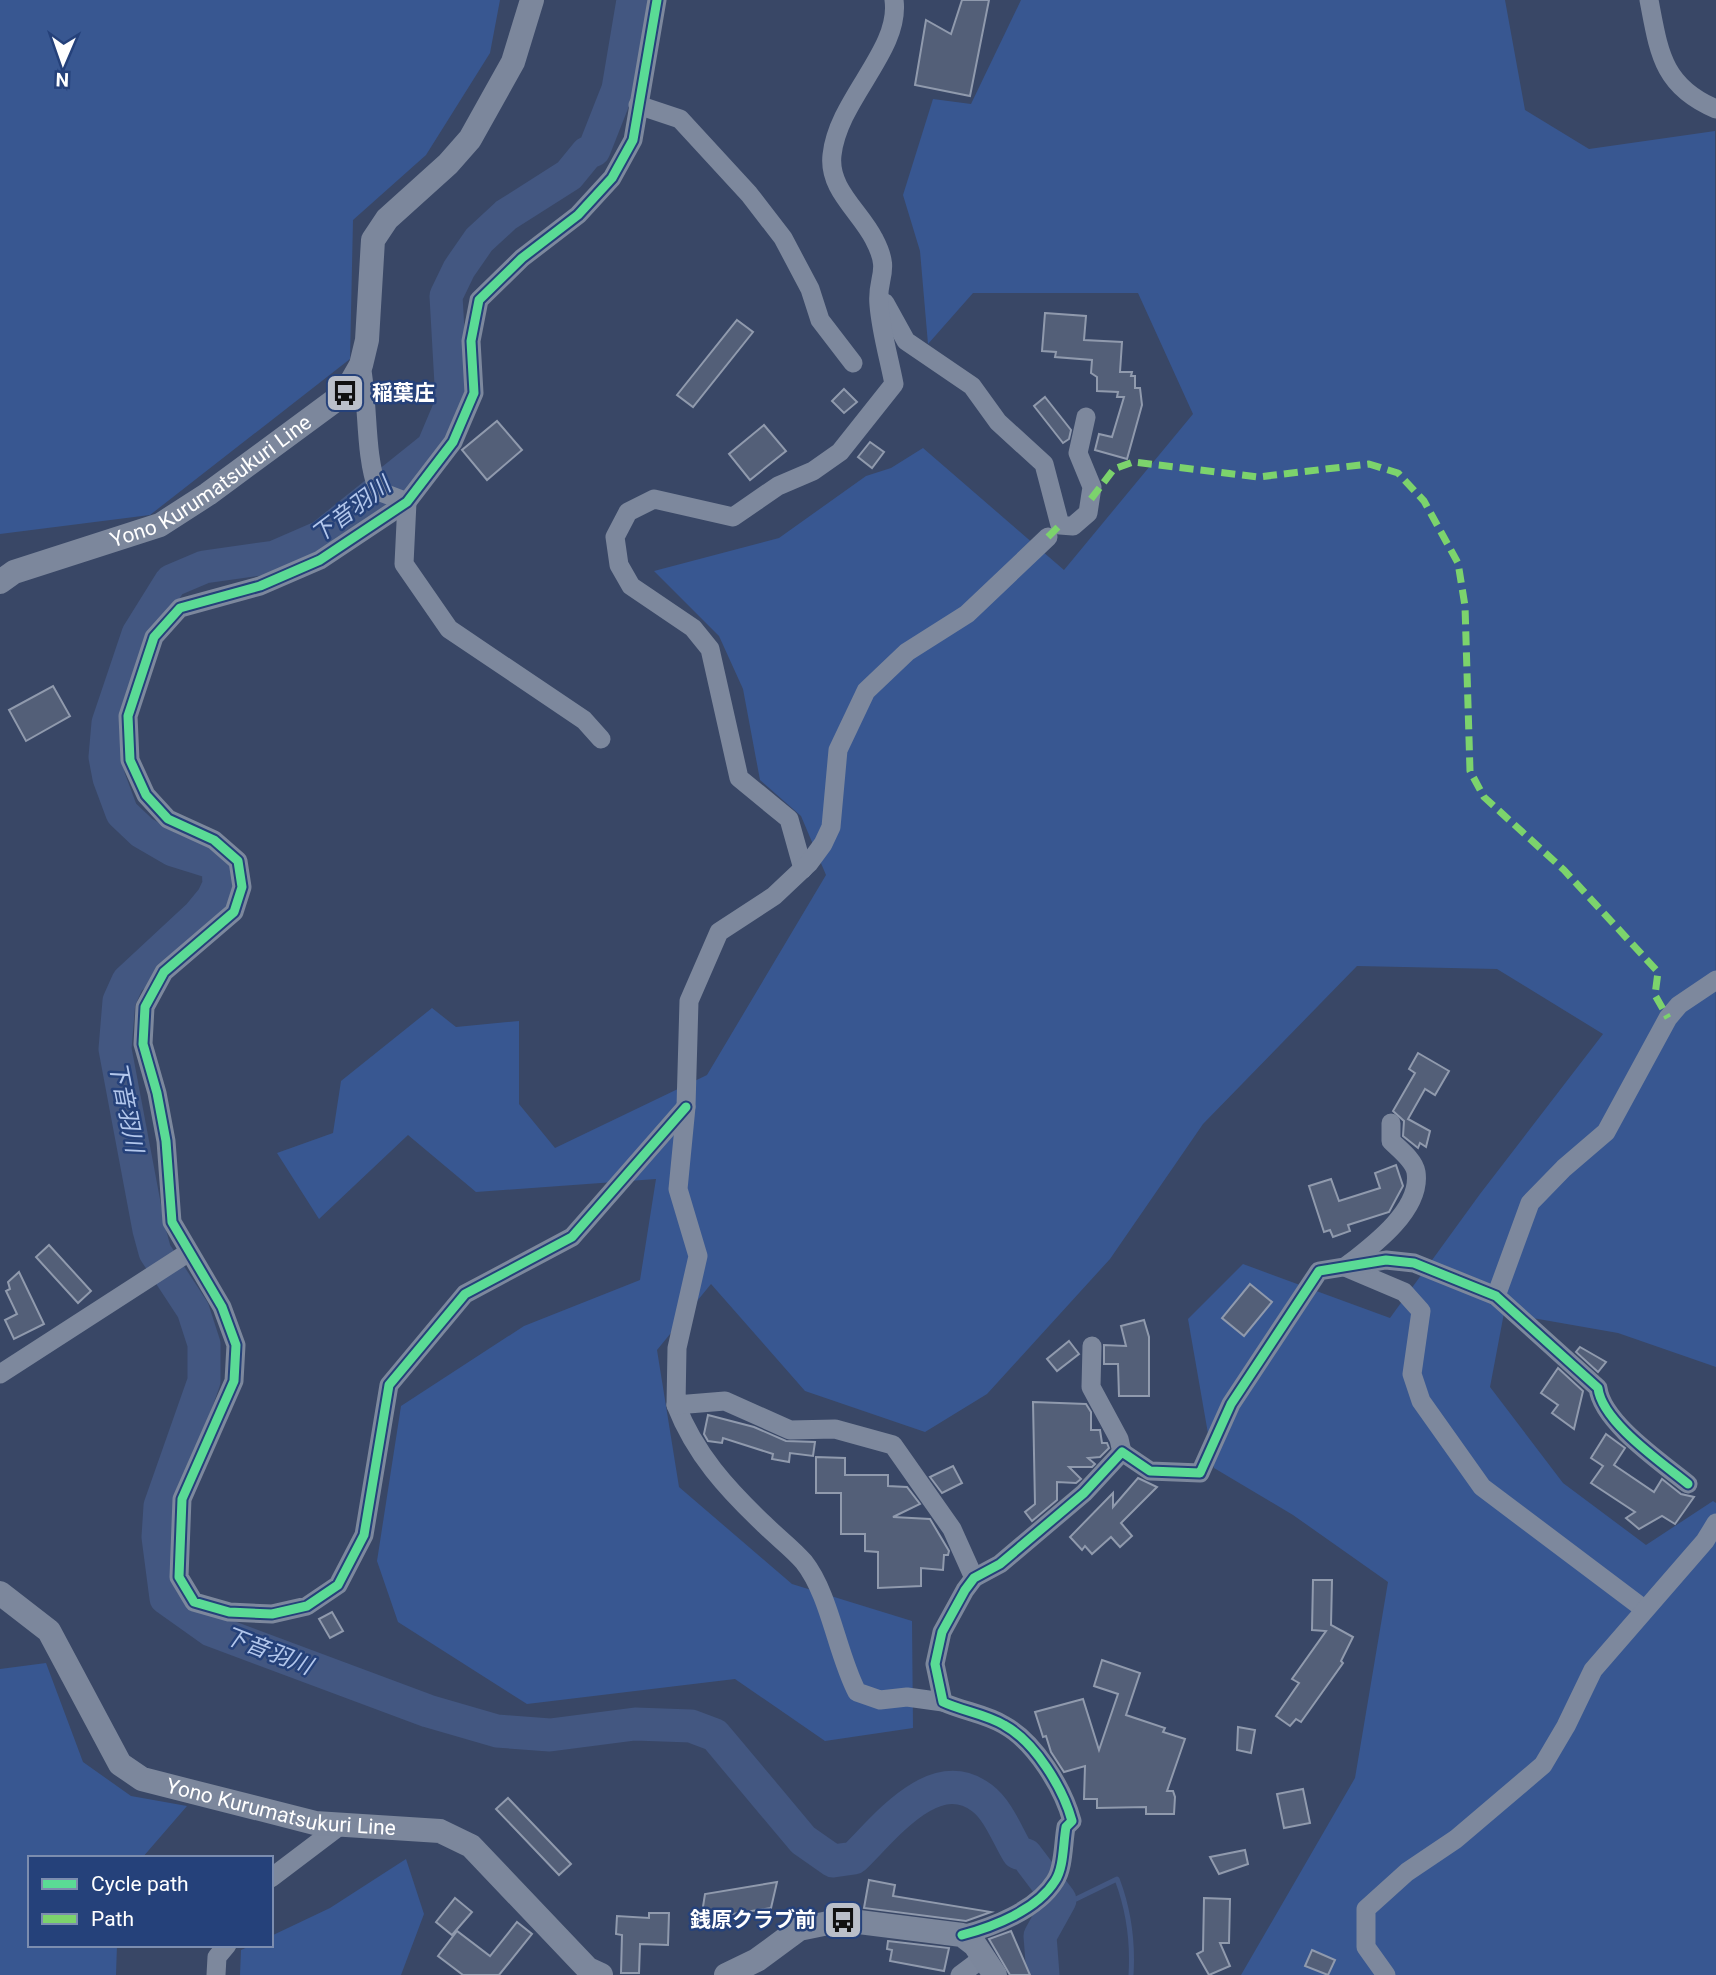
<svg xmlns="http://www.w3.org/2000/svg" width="1716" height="1975" font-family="Roboto,'Noto Sans JP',sans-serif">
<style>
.green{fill:#385791}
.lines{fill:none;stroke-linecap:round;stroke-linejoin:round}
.stream{stroke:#435781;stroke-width:5}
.river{stroke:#435781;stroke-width:33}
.building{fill:#535f78;stroke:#909aad;stroke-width:2}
.minor{stroke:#7d889d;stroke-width:19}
.major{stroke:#7c879c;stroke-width:24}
.quiet{stroke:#7cd36c;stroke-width:7;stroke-dasharray:14 7;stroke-linecap:butt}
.cycleway-casing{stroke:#25417a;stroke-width:13}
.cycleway{stroke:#5adb95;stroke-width:9}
.labels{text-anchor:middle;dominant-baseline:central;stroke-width:5;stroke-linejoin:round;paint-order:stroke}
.poi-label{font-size:21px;font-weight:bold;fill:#fff;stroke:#25417a;text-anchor:start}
.street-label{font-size:21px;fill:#fff;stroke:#25417a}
.water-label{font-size:23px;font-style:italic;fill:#b3c7ec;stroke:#25417a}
</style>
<rect width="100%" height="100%" fill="#394766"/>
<g class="green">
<path d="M0 0H500L490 53 426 155 353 220 350 359 150 515 0 534Z"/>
<path d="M1021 0H1505L1525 110 1589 149 1715 131 1716 1367 1618 1333 1504 1313 1490 1387 1563 1483 1646 1545 1713 1501 1716 1503V1975H1241L1355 1778 1388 1582 1293 1515 1214 1468 1188 1319 1243 1264 1390 1318 1480 1194 1603 1034 1497 969 1357 966 1203 1124 1110 1259 987 1394 925 1432 805 1391 711 1284 657 1350 679 1487 792 1584 912 1621 913 1728 825 1741 735 1679 527 1704 398 1622 377 1561 401 1406 524 1326 640 1280 656 1179 476 1192 408 1135 319 1219 277 1153 333 1133 341 1081 432 1008 456 1027 519 1021V1104L555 1148 707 1075 826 875 801 816 760 780 743 689 719 636 654 571 779 538 866 476 891 468 923 448 1064 570 1193 414 1138 293H973L928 344 920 251 903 195 933 99 971 104Z"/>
<path d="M46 1663 83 1762 131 1796 187 1806 142 1858H30V1945H117L116 1975H0V1669Z"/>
<path d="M406 1859 424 1914 401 1975H240L241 1950 252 1945H271V1936L330 1908Z"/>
</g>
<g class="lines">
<path class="stream" d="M1060 1900 1076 1899 1117 1879C1128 1908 1133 1943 1131 1975"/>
<path class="river" d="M633 0 618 89 594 150 587 153 569 175 506 215 479 240 459 269 446 296 452 402 433 447 321 537 275 557 204 567 171 581 138 634 108 723 105 757 109 778 122 813 142 832 173 850 218 864 219 885 213 898 199 915 128 981 119 1001 115 1049 149 1230 155 1252 193 1310 204 1344V1381L160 1506 158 1537 166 1598 211 1630 428 1711 497 1731 550 1735 635 1724 691 1726 715 1735 803 1840 833 1861 854 1858C885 1828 934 1762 982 1798 999 1811 1007 1835 1018 1853L1026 1855 1060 1900 1040 1936 1043 1975"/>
</g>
<g class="building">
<path d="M962 0H989L970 96 915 85 926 20 951 34Z"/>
<path d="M1045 313 1086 316 1084 340 1122 342 1120 372H1132L1131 376H1135V388H1140L1142 405 1127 459 1095 450 1099 434 1112 437 1124 397H1117L1118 392 1097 391V377L1091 373 1092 360 1055 357 1056 352 1042 351Z"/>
<path d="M737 320 753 332 693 407 677 395Z"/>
<path d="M844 389 857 402 844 413 832 401Z"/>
<path d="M1045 397 1071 430 1069 439 1063 443 1034 406Z"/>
<path d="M497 421 522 450 487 480 462 450Z"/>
<path d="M764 425 786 451 750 480 729 454Z"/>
<path d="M870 442 884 452 872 468 858 457Z"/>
<path d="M53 686 70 716 26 741 9 710Z"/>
<path d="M1418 1053 1449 1071 1435 1095 1425 1089 1408 1119 1430 1131 1426 1147 1420 1143 1418 1148 1403 1136 1404 1121 1393 1111 1415 1073 1409 1069Z"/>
<path d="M1396 1165 1403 1186 1389 1212 1348 1225 1350 1231 1333 1237 1330 1230 1324 1232 1309 1186 1331 1179 1339 1201 1380 1188 1375 1173Z"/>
<path d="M49 1245 91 1291 78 1303 36 1257Z"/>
<path d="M19 1272 44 1324 14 1339 5 1320 17 1314 6 1291 10 1289 8 1282Z"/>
<path d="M1250 1284 1272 1302 1244 1336 1222 1318Z"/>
<path d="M1144 1320 1149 1337V1396H1119L1118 1364H1104V1345L1126 1346 1121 1326Z"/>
<path d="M1069 1341 1079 1354 1057 1371 1047 1359Z"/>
<path d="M1580 1347 1606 1362 1598 1372 1576 1352Z"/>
<path d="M1558 1368 1583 1391 1574 1429 1552 1413 1558 1405 1541 1393Z"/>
<path d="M1033 1402 1086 1404 1091 1412V1430H1100L1102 1443H1107L1109 1448 1100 1457 1088 1458 1095 1464 1092 1467H1069L1081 1479 1076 1483 1057 1482V1500L1032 1521 1025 1512 1035 1504Z"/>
<path d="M708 1415 754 1427 786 1441 815 1442 813 1456 790 1453 789 1462 772 1459 773 1454 723 1438 722 1443 708 1441 704 1434Z"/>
<path d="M1606 1434 1625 1448 1614 1465 1654 1492 1662 1479 1681 1494 1694 1497 1675 1524 1662 1516 1639 1529 1626 1518 1635 1512 1591 1483 1603 1466 1591 1458Z"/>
<path d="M816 1457 845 1458V1475H888V1486L907 1487 920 1504 893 1517 930 1519 949 1551 948 1555H944L943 1570 921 1568V1586L878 1588V1552L865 1551V1534H841V1493H816Z"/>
<path d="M953 1466 962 1483 942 1493 930 1477Z"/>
<path d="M1138 1478 1157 1487 1121 1523 1132 1536 1120 1547 1111 1537 1092 1554 1085 1546 1082 1550 1070 1537 1113 1493V1507Z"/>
<path d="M1313 1580H1332L1331 1625 1353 1637 1341 1661 1343 1663 1301 1722 1296 1719 1290 1726 1276 1716 1299 1683 1292 1679 1326 1631 1312 1630Z"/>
<path d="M332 1612 343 1631 330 1638 319 1619Z"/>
<path d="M1102 1660 1140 1673 1126 1715 1165 1728 1163 1732 1185 1739 1167 1791H1173L1175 1797 1174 1814H1146V1807L1097 1808V1799H1084L1085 1766 1064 1772 1051 1752 1046 1736 1043 1737 1035 1712 1083 1699 1099 1750 1118 1694 1094 1686Z"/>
<path d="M1238 1727 1255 1730 1251 1753 1237 1750Z"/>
<path d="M1303 1789 1310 1823 1284 1828 1277 1794Z"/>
<path d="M508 1798 571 1864 559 1875 496 1809Z"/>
<path d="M1245 1850 1248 1864 1219 1874 1210 1857Z"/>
<path d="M869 1880 895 1885 893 1896 991 1912 966 1921 864 1908Z"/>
<path d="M777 1882 771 1908 701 1919 705 1894Z"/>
<path d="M455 1898 472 1912 452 1935 436 1922Z"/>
<path d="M1204 1898 1230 1899 1229 1943H1220L1230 1966 1209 1975 1197 1954 1203 1951Z"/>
<path d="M649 1913H669L668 1945 640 1944 639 1973H621L622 1935 616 1934 617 1916 649 1918Z"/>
<path d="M517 1922 532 1934 499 1975H463L438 1956 457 1931 490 1956Z"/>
<path d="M1011 1931 1030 1975H1010L989 1939Z"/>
<path d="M888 1941 949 1948 944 1971 890 1961 892 1950 887 1949Z"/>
<path d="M1312 1950 1335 1960 1328 1975 1305 1966Z"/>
</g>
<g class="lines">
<g class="minor">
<path d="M657 0 633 140 612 178 578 215 522 258 479 300 471 341 474 393 453 442 407 502 320 560 260 586 180 608 154 637 128 716 130 760 146 795 168 819 214 840 238 861 242 887 234 912 164 972 145 1007 143 1044 157 1093 166 1141 172 1222 222 1307 236 1345 234 1381 182 1499 179 1577 194 1602 229 1612 272 1614 307 1606 338 1585 364 1535 389 1385 465 1294 572 1237 686 1107"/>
<path d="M1649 0C1659 52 1662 86 1716 109"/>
<path d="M638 105 680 119 749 194 783 238 810 289 820 320 853 363"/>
<path d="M885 303 906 341 972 386 998 422 1044 464 1060 525 1073 526 1088 513 1092 487 1078 453 1086 417"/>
<path d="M361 365C369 406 364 452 378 491L407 502"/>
<path d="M407 502 404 564 449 629 584 720 601 739"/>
<path d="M803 869 789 819 739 778 710 649 693 628 631 586 619 565 615 537 628 512 654 499 733 517 778 486 813 471 840 452 894 384C889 358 881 331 879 305 876 276 892 273 874 239 860 211 828 189 832 155 838 99 901 50 894 0"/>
<path d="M1391 1123V1141C1399 1149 1414 1160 1416 1172 1422 1210 1371 1247 1345 1267L1404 1292 1421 1311 1412 1374 1421 1401 1482 1487 1644 1609"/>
<path d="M1496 1296 1530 1203 1564 1168 1606 1132 1668 1018 1679 1005 1716 980"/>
<path d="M1092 1346 1091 1387 1119 1439 1122 1452"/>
<path d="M0 1374 189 1252"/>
<path d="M676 1405C695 1454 727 1489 765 1525 777 1537 793 1549 804 1562 830 1595 837 1654 857 1692L880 1700 907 1697 943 1702"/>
<path d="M974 1578 952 1529 893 1445 835 1429 790 1430 725 1401 676 1405 677 1348 698 1256 678 1189 686 1107 689 1001 719 932 774 896 809 863 823 844 831 827 838 750 866 691 907 652 967 614 1048 537"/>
<path d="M271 1878 341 1825"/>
<path d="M962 1935C993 1927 1037 1910 1055 1881 1064 1868 1063 1843 1066 1827L1072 1821C1063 1788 1035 1742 1004 1725 986 1714 962 1711 943 1702L935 1664 942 1632 965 1590 974 1578 1000 1564 1084 1493 1122 1452 1150 1471 1200 1473 1231 1404 1319 1271 1386 1260 1414 1263 1496 1296 1598 1388C1602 1422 1661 1462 1688 1484"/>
<path d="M216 1975 217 1957 227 1945"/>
<path d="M960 1975 984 1957"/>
<path d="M1386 1975 1366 1947V1909L1407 1872 1456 1839 1543 1765 1566 1726 1593 1670 1705 1541 1716 1523"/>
</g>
<g class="major">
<path id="s1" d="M0 582 14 572 160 525 208 494 345 393 361 365 367 340 373 240 387 219 448 164 470 139 513 62 532 0"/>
<path id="s2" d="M0 1593 49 1631 120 1764 142 1779 315 1823 440 1831 471 1846 588 1969 601 1975"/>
<path d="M726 1975 757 1960 799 1929 843 1920 962 1935 975 1945 995 1975"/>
</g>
<g class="quiet">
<path d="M1091 499 1114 469 1133 462 1258 477 1369 464 1398 473 1424 501 1458 563 1465 606 1470 771 1484 797 1564 870 1658 972 1655 995 1668 1018"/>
<path d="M1048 537 1060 525"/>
</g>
<g class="cycleway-casing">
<g id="cycleway">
<path d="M657 0 633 140 612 178 578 215 522 258 479 300 471 341 474 393 453 442 407 502 320 560 260 586 180 608 154 637 128 716 130 760 146 795 168 819 214 840 238 861 242 887 234 912 164 972 145 1007 143 1044 157 1093 166 1141 172 1222 222 1307 236 1345 234 1381 182 1499 179 1577 194 1602 229 1612 272 1614 307 1606 338 1585 364 1535 389 1385 465 1294 572 1237 686 1107"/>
<path d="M962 1935C993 1927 1037 1910 1055 1881 1064 1868 1063 1843 1066 1827L1072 1821C1063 1788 1035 1742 1004 1725 986 1714 962 1711 943 1702L935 1664 942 1632 965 1590 974 1578 1000 1564 1084 1493 1122 1452 1150 1471 1200 1473 1231 1404 1319 1271 1386 1260 1414 1263 1496 1296 1598 1388C1602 1422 1661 1462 1688 1484"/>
</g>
</g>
<use href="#cycleway" class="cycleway"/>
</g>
<defs>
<g id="bus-square" transform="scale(2.0125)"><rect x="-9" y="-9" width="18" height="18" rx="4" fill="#babfc9" stroke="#25417a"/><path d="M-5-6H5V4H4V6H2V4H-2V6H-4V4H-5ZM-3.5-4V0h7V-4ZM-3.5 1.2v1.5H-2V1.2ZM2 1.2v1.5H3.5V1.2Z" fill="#111"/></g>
</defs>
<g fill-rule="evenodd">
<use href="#bus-square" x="345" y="393"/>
<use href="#bus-square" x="843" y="1920"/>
</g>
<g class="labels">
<g class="poi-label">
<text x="372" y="393">稲葉庄</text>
<text x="816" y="1920" text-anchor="end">銭原クラブ前</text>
</g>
<g class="street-label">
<text stroke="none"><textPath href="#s1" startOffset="236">Yono Kurumatsukuri Line</textPath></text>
<text stroke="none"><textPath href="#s2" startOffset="382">Yono Kurumatsukuri Line</textPath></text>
</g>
<g class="water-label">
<text transform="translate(351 510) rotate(-37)">下音羽川</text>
<text transform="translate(126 1107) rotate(79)">下音羽川</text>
<text transform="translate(268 1651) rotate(21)">下音羽川</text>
</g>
</g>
<rect x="28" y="1856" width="245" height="91" fill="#25417a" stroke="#7c8daf" stroke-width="2"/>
<rect x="42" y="1879" width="35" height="10" fill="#5adb95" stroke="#7c8daf" stroke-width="2"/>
<text x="91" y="1891" font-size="21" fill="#ffffff">Cycle path</text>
<rect x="42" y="1914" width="35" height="10" fill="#7cd36c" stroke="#7c8daf" stroke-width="2"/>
<text x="91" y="1926" font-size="21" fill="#ffffff">Path</text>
<g transform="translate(63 63) rotate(182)" stroke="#25417a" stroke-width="5" paint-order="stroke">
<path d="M0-5L12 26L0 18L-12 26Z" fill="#ffffff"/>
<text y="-10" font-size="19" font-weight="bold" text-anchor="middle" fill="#ffffff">N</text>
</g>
</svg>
